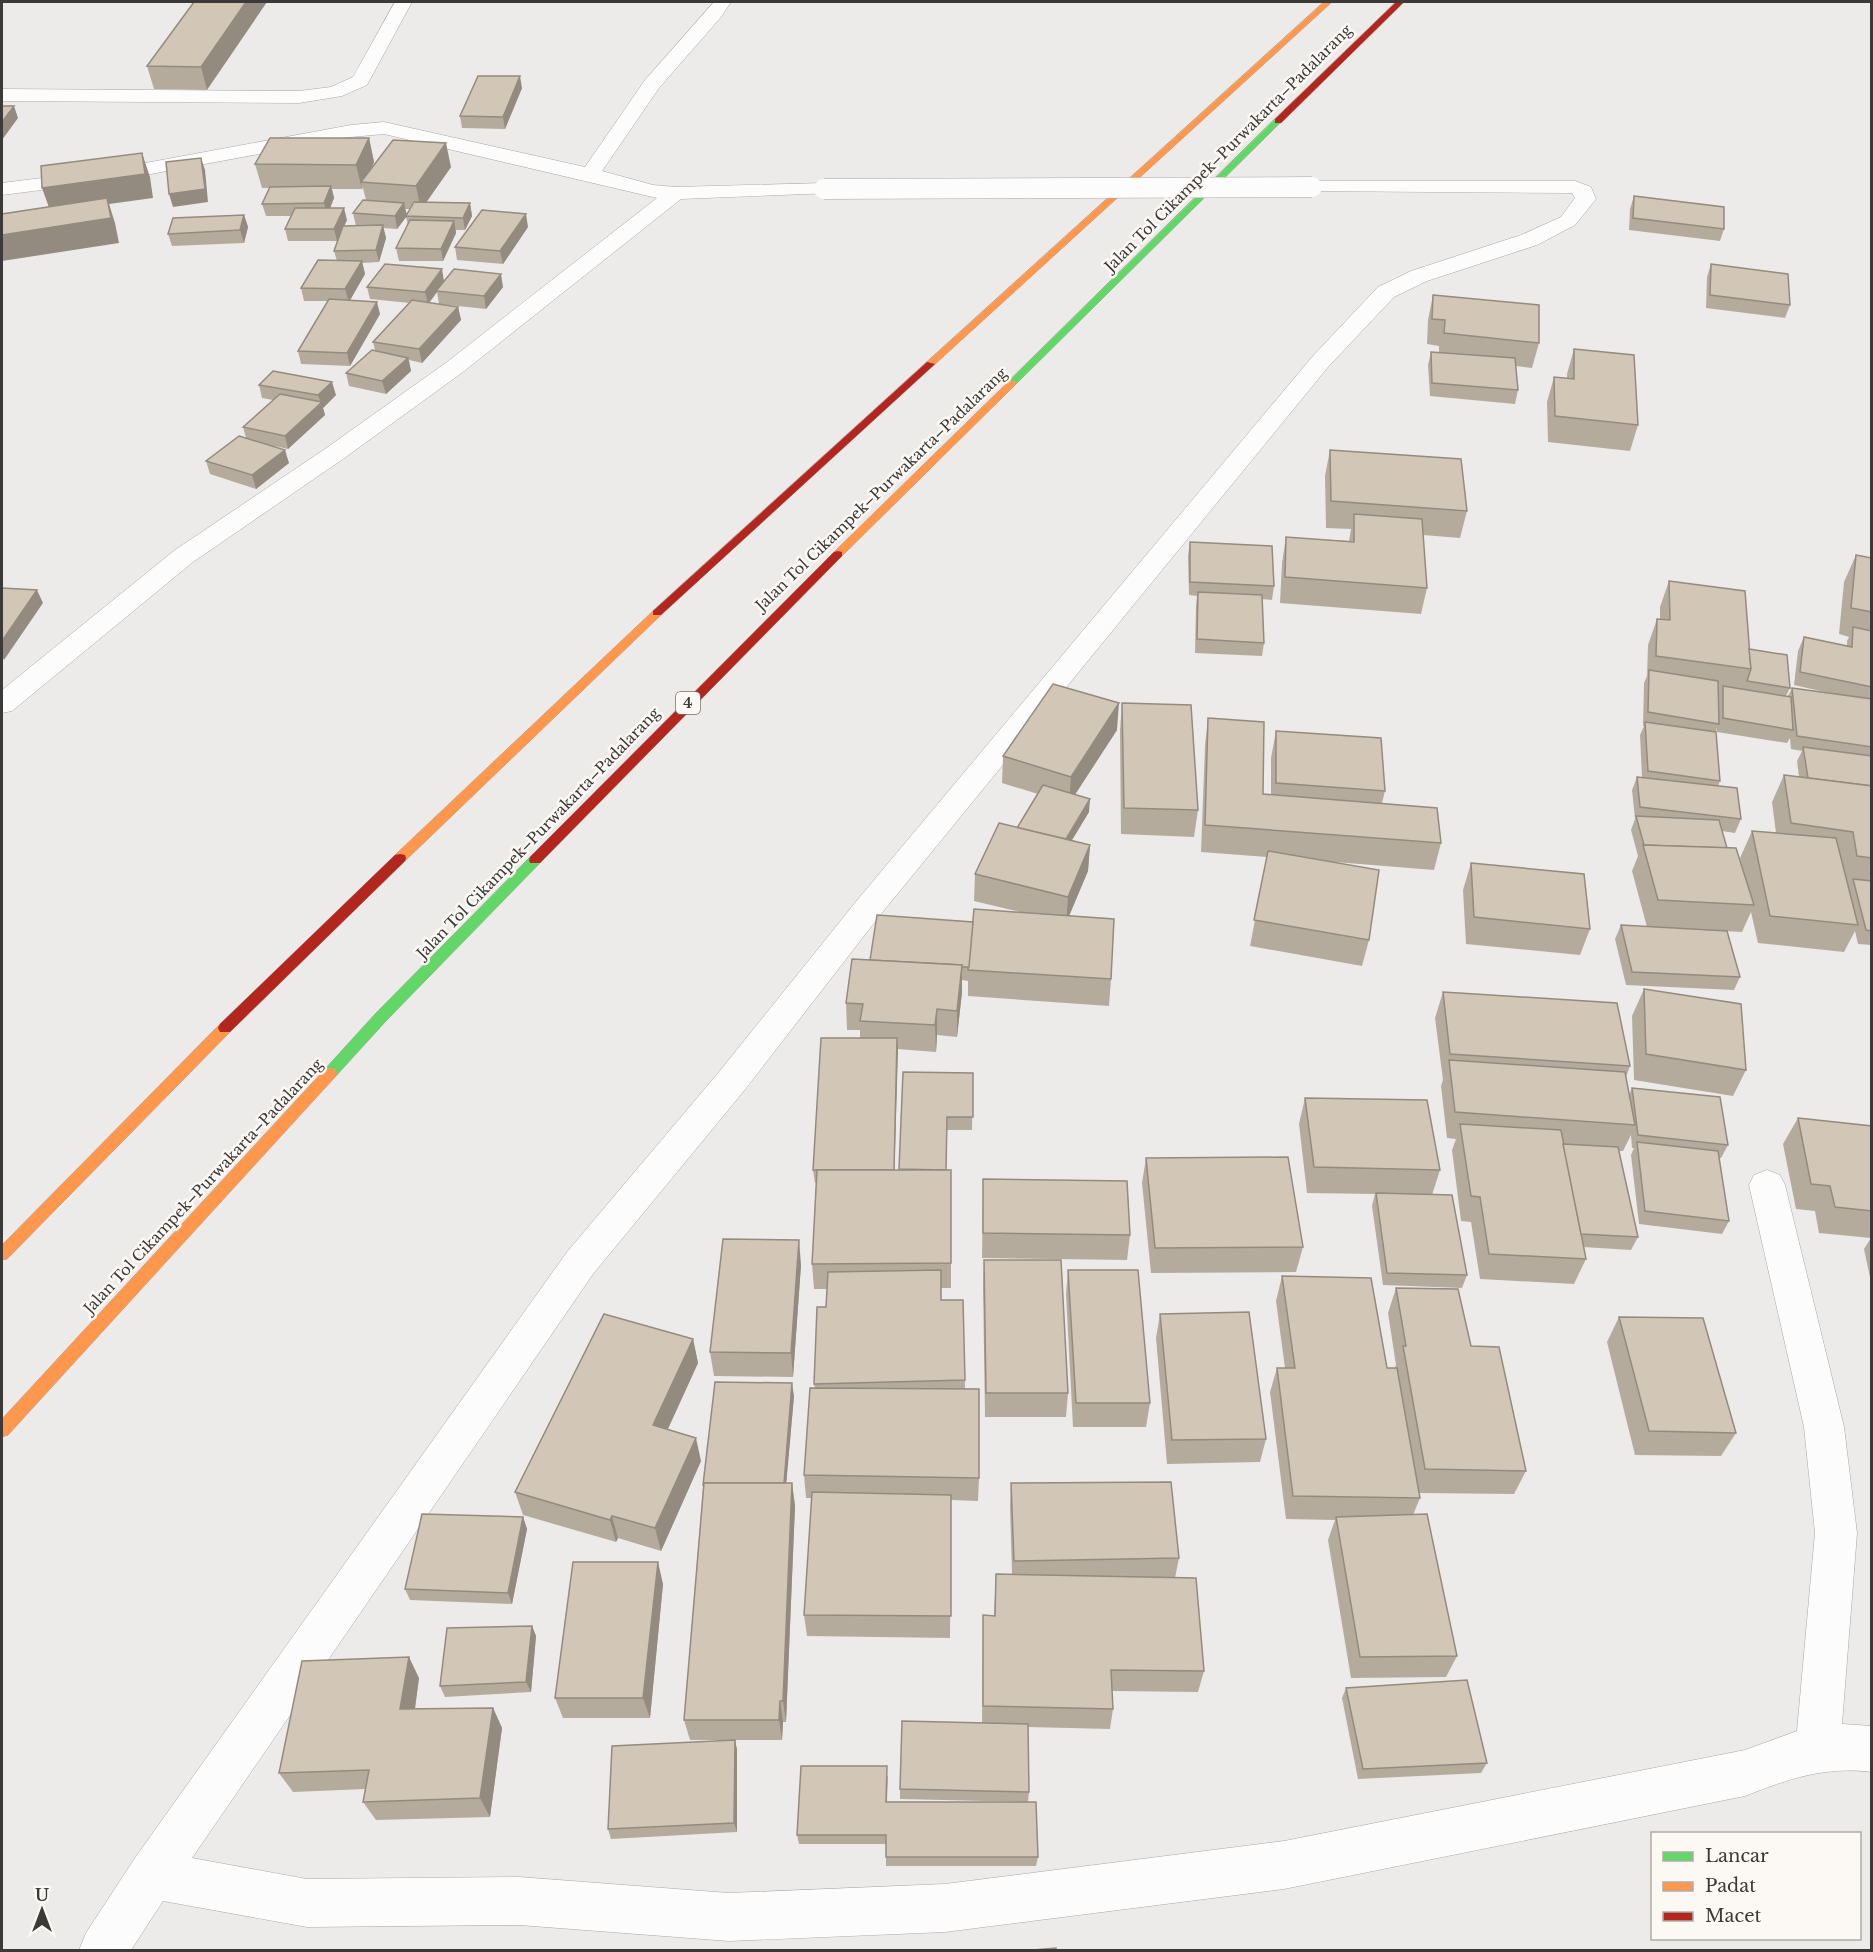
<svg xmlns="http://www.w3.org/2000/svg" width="1873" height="1952" font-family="'Libre Baskerville',serif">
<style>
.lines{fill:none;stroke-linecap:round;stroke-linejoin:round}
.street-casing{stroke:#a9a7a5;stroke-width:1}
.fast-casing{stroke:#a9a7a5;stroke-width:1}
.slow-casing{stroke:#a9a7a5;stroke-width:1}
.jam-casing{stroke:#a9a7a5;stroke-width:1}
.street{fill:#fcfcfc;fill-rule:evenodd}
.fast{fill:#63d668;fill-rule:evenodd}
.slow{fill:#ff974d;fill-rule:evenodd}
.jam{fill:#b3261e;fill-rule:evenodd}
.street-bridge-casing{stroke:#a9a7a5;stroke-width:21;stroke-linecap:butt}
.street-bridge{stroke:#fcfcfc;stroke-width:20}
.wall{fill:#b5ab9d;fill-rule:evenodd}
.shaded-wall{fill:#938b7f}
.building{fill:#d2c7b6;stroke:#938b7f;stroke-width:1.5}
.labels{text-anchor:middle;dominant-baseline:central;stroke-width:5;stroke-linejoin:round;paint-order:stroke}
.shield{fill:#fcf9f4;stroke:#757370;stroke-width:1.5}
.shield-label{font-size:14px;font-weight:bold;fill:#3b3a38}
.street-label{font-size:15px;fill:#3b3a38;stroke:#fcf9f4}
</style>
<rect width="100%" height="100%" fill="#edebe9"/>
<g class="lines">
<g class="street-casing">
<g id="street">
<path d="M395 2H412L367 85 342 96 299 103 2 101V89L299 91 331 87 353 77Z"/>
<path d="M714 2H731L721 17 659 88 602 171 653 185 676 187 824 183 831 185 834 189 831 193 681 199 463 372 343 459 193 562 12 711 2 713V690L175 550 325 449 447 362 657 198 384 134 351 137 113 181 2 195V183L113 169 351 125 384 122 585 167 645 80Z"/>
<path d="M1312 181H1575L1591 187 1596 199 1575 225 1537 245 1427 281 1394 297 1328 367 881 914 743 1092 593 1274 192 1858 307 1879 519 1877 729 1893 945 1884 1284 1841 1745 1750 1797 1731 1815 1533 1804 1427 1749 1185 1754 1175 1767 1170 1780 1175 1785 1185 1844 1427 1857 1533 1842 1724 1872 1726V1772C1825 1766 1788 1779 1745 1796L1284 1889 945 1932 729 1941 519 1925 307 1927 163 1901 131 1950H79L86 1933 135 1858 567 1252 719 1072 859 898 1312 357 1378 287 1411 271 1521 235 1561 217 1575 198 1572 193 1305 191 1302 187 1305 183Z"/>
</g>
</g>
<g class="fast-casing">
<g id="fast">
<path d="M1275 119 1282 121 1015 385H1009V381Z"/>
<path d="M535 856 540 857 541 860 540 863 386 1021 335 1077H325L323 1073 325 1069 376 1013 530 857Z"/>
</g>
</g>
<g class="slow-casing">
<g id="slow">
<path d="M1324 2H1332L933 366H927V362Z"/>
<path d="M1012 380 1017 383 1015 385 842 556H834V552L1009 381Z"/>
<path d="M657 610 663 613 661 615 405 861H395L394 858 395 855 653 611Z"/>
<path d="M225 1023 230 1024 232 1028 230 1032 7 1259 2 1260V1245L220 1024Z"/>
<path d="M330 1068 335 1069 337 1073 335 1077 8 1435 2 1437V1419L325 1069Z"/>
</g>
</g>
<g class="jam-casing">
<g id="jam">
<path d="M1396 2H1404L1281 123H1275V119Z"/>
<path d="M927 362 935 364 661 615H653V611Z"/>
<path d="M838 551 842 552V556L540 863H530L529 860 530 857 834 552Z"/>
<path d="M400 854 405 855 406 858 405 861 230 1032H220L218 1028 220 1024 395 855Z"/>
</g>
</g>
<use href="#street" class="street"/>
<use href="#fast" class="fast"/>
<use href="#slow" class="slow"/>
<use href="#jam" class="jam"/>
<g class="street-bridge-casing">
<path id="street-bridge" d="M824 189 1312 187"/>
</g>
<use href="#street-bridge" class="street-bridge"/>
</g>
<g class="wall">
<path d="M194 2 207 90 154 89 147 66Z"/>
<path d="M522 88 505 129 462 128 460 116Z"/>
<path d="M369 138 374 162 372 168 451 167 426 202 470 203 472 216 465 230H456V233L443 261H399L396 248 408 225 406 217 397 229 383 228 386 238 379 262 362 263 365 274 350 300 380 314 350 366 301 364 298 351 328 301H304L301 288 337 261 334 251 337 241H288L285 229 291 216H266L262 204 269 188H262L255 164ZM363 188 366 200 353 213 356 226H344L347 220 330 208 334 198 332 189H362ZM405 209H410L407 214Z"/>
<path d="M1634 196 1724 229 1720 241 1629 230 1630 209Z"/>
<path d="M244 215 248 227 244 243 172 246 168 234Z"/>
<path d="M528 227 503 264 457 260 455 247Z"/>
<path d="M1711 264 1790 305 1785 318 1706 308 1707 277Z"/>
<path d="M444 281 503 287 486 309 439 304 437 292 429 303 458 307 461 320 422 363 409 360 411 371 386 394 349 386 346 373 375 350 373 342 410 303 370 299 367 287Z"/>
<path d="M1433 295 1539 343 1532 368 1516 366 1518 390 1515 404 1430 396 1428 365 1431 352H1439V346L1427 344 1428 320Z"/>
<path d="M1574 349 1638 425 1630 451 1548 442 1547 402 1554 377 1567 378V374Z"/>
<path d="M259 385 336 395 323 408 325 415 288 449 275 446 289 463 256 489 210 474 206 461 246 438 243 427 273 400 262 398Z"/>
<path d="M1330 450 1467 511 1460 538 1423 535 1427 588 1421 614 1280 603 1282 563 1286 537 1349 541 1351 529 1326 528 1325 476Z"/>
<path d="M1190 542 1274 586 1272 600 1262 599 1264 643 1262 656 1195 653 1196 605 1197 596 1189 595 1188 556Z"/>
<path d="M1856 555 1872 558V945L1858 944 1855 931 1844 952 1758 943 1751 912 1742 932 1647 927 1632 871 1638 856 1631 830 1635 819 1632 790 1637 777H1642L1640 735 1644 726H1643L1644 683 1647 676 1648 645 1657 619H1660V607L1669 581 1749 649 1790 688 1786 696H1788L1792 688 1838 695 1794 685 1798 651 1804 637 1847 646V641L1849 637 1839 634 1844 582ZM1717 728V732L1787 743 1790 738 1791 749 1802 751 1797 761 1799 777 1784 775 1772 802 1776 833 1752 831 1740 858 1742 866 1727 848 1722 831 1735 833 1741 819 1718 786 1720 781 1716 732Z"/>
<path d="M1122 703 1198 810 1194 837 1121 834 1120 730Z"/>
<path d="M1208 718 1263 794 1271 795V758L1276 731 1385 791 1382 803 1441 843 1434 870 1335 862 1369 940 1362 966 1250 946 1267 857 1201 852 1205 745Z"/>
<path d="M1117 730 1075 794 1089 812 1072 840 1090 845 1088 871 1069 916 1111 979 1109 1006 968 996V981L962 980V992L957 1037 937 1035 936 1052 897 1049 894 1170H899L903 1072 973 1073 972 1130H947L946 1170 951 1263V1288H941V1300L965 1380V1389L979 1478 978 1501 951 1500 950 1638 807 1636 804 1615 812 1498H806L804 1475 815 1388 814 1384 826 1307 827 1289H814L812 1264 816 1183H815L813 1170 860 1038V1030H847L846 1003 870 960 973 922 1020 912 974 901 975 874 1017 828 1038 794 1002 783 1003 756Z"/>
<path d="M1471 863 1590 929 1580 955 1466 944 1463 890Z"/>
<path d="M1621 925 1740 977 1734 990 1626 985 1615 939Z"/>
<path d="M1644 989 1746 1070 1733 1096 1634 1080 1632 1016Z"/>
<path d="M1443 992 1630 1066 1626 1077 1629 1095 1632 1088 1728 1145 1721 1158H1719L1729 1221 1722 1234 1639 1224 1631 1155 1634 1148H1632L1631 1135 1623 1151H1619L1638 1237 1631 1250 1583 1247 1586 1259 1574 1284 1480 1279 1471 1222 1461 1221 1452 1150 1456 1139 1447 1138 1441 1086 1443 1080 1435 1018Z"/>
<path d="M1305 1098 1440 1170 1432 1195 1467 1275 1462 1288 1383 1285 1372 1206 1375 1194 1307 1193 1299 1124Z"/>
<path d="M1798 1118 1872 1126V1287L1864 1249 1871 1238 1819 1233 1815 1211 1796 1209 1783 1144Z"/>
<path d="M1146 1158 1303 1247 1296 1272 1151 1273 1142 1183Z"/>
<path d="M983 1179 1130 1235 1127 1260 982 1258Z"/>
<path d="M984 1260 1068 1393 1066 1417H985L983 1285Z"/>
<path d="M801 1265 793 1377 714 1376 710 1352Z"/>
<path d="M1068 1270 1150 1403 1146 1427H1073L1066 1294Z"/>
<path d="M1282 1276 1387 1368H1395L1396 1365 1388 1313 1396 1288 1471 1346 1526 1471 1514 1494 1419 1493 1420 1498 1413 1515 1457 1656 1446 1677 1351 1678 1328 1540 1335 1520 1286 1519 1270 1392 1277 1368H1285L1276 1301Z"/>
<path d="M1160 1314 1266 1439 1260 1462 1167 1464 1156 1338Z"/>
<path d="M1619 1317 1736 1433 1721 1456 1635 1455 1607 1342Z"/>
<path d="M693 1339 698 1363 668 1429 701 1461 661 1551 618 1538 616 1542 523 1515 515 1492Z"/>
<path d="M794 1396 786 1483H792L795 1506 786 1722H783L782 1740H735L737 1750V1832L611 1839 608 1829 724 1740H690L684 1720 703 1489V1485Z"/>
<path d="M1011 1483 1179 1558 1175 1578 1204 1671 1198 1692 1112 1691 1113 1709 1110 1729 1028 1727 1029 1792 1028 1802 900 1799V1789L982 1723 983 1615 994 1616 996 1574H1012L1010 1506Z"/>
<path d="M523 1517 527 1529 512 1604 410 1600 405 1589Z"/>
<path d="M663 1584 650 1718H563L555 1698Z"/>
<path d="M532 1626 536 1636 531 1692 445 1697 440 1686Z"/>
<path d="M419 1678 415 1709 493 1708 502 1728 490 1817 376 1820 363 1802 365 1789 293 1792 279 1773Z"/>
<path d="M1346 1688 1487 1763 1481 1773 1358 1779 1342 1698Z"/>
<path d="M888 1776 887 1802 1038 1857 1036 1866H886V1844H799L797 1835Z"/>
</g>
<g class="shaded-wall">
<path d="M246 2H267L207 90 201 67Z"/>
<path d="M520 76 522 88 505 129 503 117Z"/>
<path d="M14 106 18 118 2 140V122Z"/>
<path d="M369 138 374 162 365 182H361L362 189 356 165Z"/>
<path d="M446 143 451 167 421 210 416 186Z"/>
<path d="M142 153 150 177 153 198 109 204 115 223 119 243 2 261V235L51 213 42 188Z"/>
<path d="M201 158 205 170 208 202 173 207 169 194Z"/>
<path d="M331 186 334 198 327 216 324 203Z"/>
<path d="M404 203 407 216 397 229 395 216Z"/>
<path d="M470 203 472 216 465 230 463 218Z"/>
<path d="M344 208 347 220 337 241 334 229Z"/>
<path d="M526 214 528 227 503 264 500 251Z"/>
<path d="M244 215 248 227 244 243 240 230Z"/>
<path d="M454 221 456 233 443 261 441 249Z"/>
<path d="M383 225 386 238 379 262 376 250Z"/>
<path d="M362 261 365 274 349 302 345 289Z"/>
<path d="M442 269 444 281 436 291 437 292 428 304 425 292Z"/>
<path d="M501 274 503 287 486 309 484 296Z"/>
<path d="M377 302 380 314 350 366 347 353Z"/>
<path d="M458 307 461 320 422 363 419 349Z"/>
<path d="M408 358 411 371 386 394 382 381Z"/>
<path d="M332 382 336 395 323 408 325 415 288 449 285 436 321 403 318 395Z"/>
<path d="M285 450 289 463 256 489 252 475Z"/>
<path d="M37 590 43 603 4 660 2 656V641Z"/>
<path d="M1119 703 1117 730 1069 804 1071 777Z"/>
<path d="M1090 799 1089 812 1061 858 1062 845Z"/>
<path d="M1090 845 1088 871 1066 923 1068 897Z"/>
<path d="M962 965V992L957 1037V1011Z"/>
<path d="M937 1009V1035L936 1052 935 1025Z"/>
<path d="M897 1038 898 1052 894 1184 893 1171Z"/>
<path d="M799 1240 801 1265 793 1377 791 1353Z"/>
<path d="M693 1339 698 1363 659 1448 653 1425Z"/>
<path d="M792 1383 794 1396 785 1498 783 1486Z"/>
<path d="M696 1438 701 1461 661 1551 655 1528Z"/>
<path d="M792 1483 795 1506 786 1722 783 1701Z"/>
<path d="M612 1516 618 1538 616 1542 610 1520Z"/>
<path d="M523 1517 527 1529 512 1604 508 1593Z"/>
<path d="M658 1562 663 1584 650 1718 643 1698Z"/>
<path d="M532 1626 536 1636 531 1692 526 1682Z"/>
<path d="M409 1657 419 1678 412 1729 400 1709Z"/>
<path d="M780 1701 783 1722 782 1740 779 1720Z"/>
<path d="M493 1708 502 1728 490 1817 480 1798Z"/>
<path d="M735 1740 737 1750V1832L734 1823Z"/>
</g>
<g class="building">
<path d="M194 2H246L201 67 147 66Z"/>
<path d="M478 76H520L503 117 460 116Z"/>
<path d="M2 106H14L2 122Z"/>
<path d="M270 138H369L356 165 255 164Z"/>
<path d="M393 140 446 143 416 186 361 182Z"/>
<path d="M142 153 145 174 42 188 41 166Z"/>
<path d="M201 158 205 189 169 194 166 162Z"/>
<path d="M331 186 324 203 262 204 270 187Z"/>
<path d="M1634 196 1724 207V229L1633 218Z"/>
<path d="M107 198 111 218 2 235V214Z"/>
<path d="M363 200 404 203 395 216 353 213Z"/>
<path d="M414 202 470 203 463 218 406 216Z"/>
<path d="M295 208H344L334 229H285Z"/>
<path d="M482 210 526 214 500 251 455 247Z"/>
<path d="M244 215 240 230 168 234 173 218Z"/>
<path d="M410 220 454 221 441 249 396 248Z"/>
<path d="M383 225 376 250 334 251 343 226Z"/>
<path d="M318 260 362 261 345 289 301 288Z"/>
<path d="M385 264 442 269 425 292 367 287Z"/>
<path d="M1711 264 1788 274 1790 305 1710 295Z"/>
<path d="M454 269 501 274 484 296 436 291Z"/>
<path d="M1433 295 1539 305V343L1444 333 1445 320 1432 319Z"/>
<path d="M329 299 377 302 347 353 298 351Z"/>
<path d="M412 300 458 307 419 349 373 342Z"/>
<path d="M1574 349 1634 355 1638 425 1555 416 1554 377 1574 379Z"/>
<path d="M372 350 408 358 382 381 346 373Z"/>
<path d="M1431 352 1515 358 1518 390 1432 383Z"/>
<path d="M273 371 332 382 318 395 259 385Z"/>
<path d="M280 394 322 402 285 436 243 427Z"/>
<path d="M239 436 285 450 252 475 206 461Z"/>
<path d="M1330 450 1461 459 1467 511 1331 501Z"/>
<path d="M1354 514 1422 519 1427 588 1285 577 1286 537 1354 542Z"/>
<path d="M1190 542 1272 546 1274 586 1190 582Z"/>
<path d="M1856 555 1872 558V612L1851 608Z"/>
<path d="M1669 581 1745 591 1751 669 1656 656 1657 619 1670 620Z"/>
<path d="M2 588 37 590 2 641Z"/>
<path d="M1198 592 1262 595 1264 643 1197 639Z"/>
<path d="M1853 627 1872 631V687L1800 672 1804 637 1852 647Z"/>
<path d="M1749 649 1787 655 1790 688 1747 681 1751 669Z"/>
<path d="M1649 670 1718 681 1719 724 1648 712Z"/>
<path d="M1053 684 1119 703 1071 777 1003 756Z"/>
<path d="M1723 686 1791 697 1793 730 1723 718Z"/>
<path d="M1792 688 1872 699V747L1797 736Z"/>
<path d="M1122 703 1191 705 1198 810 1124 808Z"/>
<path d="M1208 718 1264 722 1263 794 1437 808 1441 843 1205 825Z"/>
<path d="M1645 722 1716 732 1720 781 1648 771Z"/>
<path d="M1276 731 1381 738 1385 791 1276 783Z"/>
<path d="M1803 747 1872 756V786L1808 778Z"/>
<path d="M1784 775 1872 786V858L1857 856 1853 832 1791 823Z"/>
<path d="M1637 777 1737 788 1741 819 1640 807Z"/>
<path d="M1043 785 1090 799 1066 839 1017 828Z"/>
<path d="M1636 816 1719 820 1727 848 1644 845Z"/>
<path d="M999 823 1090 845 1068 897 975 874Z"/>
<path d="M1752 831 1836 838 1858 925 1770 916Z"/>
<path d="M1643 845 1736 848 1754 905 1658 900Z"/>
<path d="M1268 851 1379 870 1369 940 1254 920Z"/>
<path d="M1471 863 1584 874 1590 929 1474 917Z"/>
<path d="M1853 879 1872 881V931L1866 930Z"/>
<path d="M974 909 1114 919 1111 979 968 970Z"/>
<path d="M877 915 973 922 969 967H962V965L870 960Z"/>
<path d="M1621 925 1727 931 1740 977 1632 972Z"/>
<path d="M852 959 962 965 957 1011 937 1009 935 1025 860 1021 863 1004 846 1003Z"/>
<path d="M1644 989 1741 1004 1746 1070 1646 1054Z"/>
<path d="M1443 992 1617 1003 1630 1066 1450 1054Z"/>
<path d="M821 1038H897L894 1170H813Z"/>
<path d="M1449 1060 1625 1072 1635 1125 1455 1112Z"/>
<path d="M903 1072 973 1073V1117H947L946 1170 899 1169Z"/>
<path d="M1632 1088 1720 1097 1728 1145 1638 1135Z"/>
<path d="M1305 1098 1427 1100 1440 1170 1314 1167Z"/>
<path d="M1798 1118 1872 1126V1211L1835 1207 1830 1186 1811 1184Z"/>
<path d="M1460 1124 1561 1130 1586 1259 1489 1254 1480 1197 1471 1196Z"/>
<path d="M1637 1142 1718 1151 1729 1221 1645 1211Z"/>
<path d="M1563 1144 1618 1147 1638 1237 1581 1234Z"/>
<path d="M1288 1157 1303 1247 1155 1248 1146 1158Z"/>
<path d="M817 1170H951V1263L812 1264Z"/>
<path d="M983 1179 1127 1181 1130 1235 983 1233Z"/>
<path d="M1376 1193 1452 1195 1467 1275 1387 1273Z"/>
<path d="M723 1239 799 1240 791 1353 710 1352Z"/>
<path d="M984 1260H1061L1068 1393H986Z"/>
<path d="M941 1270V1300H963L965 1380 814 1384 817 1307H826L828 1272Z"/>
<path d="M1068 1270H1138L1150 1403H1076Z"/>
<path d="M1282 1276 1371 1278 1387 1368H1397L1420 1498 1293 1496 1277 1368H1295Z"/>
<path d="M1396 1288 1458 1289 1471 1346 1499 1347 1526 1471 1425 1469 1403 1346H1406Z"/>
<path d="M1249 1312 1266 1439 1172 1440 1160 1314Z"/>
<path d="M604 1314 693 1339 653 1425 696 1438 655 1528 612 1516 610 1520 515 1492Z"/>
<path d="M1619 1317 1703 1318 1736 1433 1649 1431Z"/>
<path d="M715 1382 792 1383 784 1483H704V1485H703Z"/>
<path d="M810 1388 979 1389V1478L804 1475Z"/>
<path d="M1171 1482 1179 1558 1014 1561 1011 1483Z"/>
<path d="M704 1483H792L783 1701H780L779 1720H684Z"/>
<path d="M812 1492 951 1495V1616L804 1615Z"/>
<path d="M422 1514 523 1517 508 1593 405 1589Z"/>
<path d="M1427 1514 1457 1656 1360 1657 1336 1517Z"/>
<path d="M573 1562H658L643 1698H555Z"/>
<path d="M996 1574 1196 1578 1204 1671 1111 1670 1113 1709 983 1706V1615L995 1616Z"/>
<path d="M532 1626 526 1682 440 1686 447 1628Z"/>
<path d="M409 1657 400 1709 493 1708 480 1798 363 1802 369 1770 279 1773 302 1661Z"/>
<path d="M1467 1680 1487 1763 1363 1769 1346 1688Z"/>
<path d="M902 1721 1028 1724 1029 1792 900 1789Z"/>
<path d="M735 1740 734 1823 608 1829 612 1746Z"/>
<path d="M801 1766H887L886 1802H1036L1038 1857H886V1835H797Z"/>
<path d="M1056 1948V1950H1033Z"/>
</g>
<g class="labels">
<rect class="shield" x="676" y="692" width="24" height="22" rx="4.5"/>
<g class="shield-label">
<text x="688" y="703">4</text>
</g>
<g class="street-label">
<text transform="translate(1228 148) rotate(-45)">Jalan Tol Cikampek–Purwakarta–Padalarang</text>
<text transform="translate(881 489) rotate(-44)">Jalan Tol Cikampek–Purwakarta–Padalarang</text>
<text transform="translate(538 833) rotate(-46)">Jalan Tol Cikampek–Purwakarta–Padalarang</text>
<text transform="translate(203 1186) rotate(-47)">Jalan Tol Cikampek–Purwakarta–Padalarang</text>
</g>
</g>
<rect width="1873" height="1952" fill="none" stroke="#3b3a38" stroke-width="6"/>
<rect x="1651" y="1832" width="210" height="108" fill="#fcf9f4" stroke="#afada9" stroke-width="1.5"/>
<rect x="1663" y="1852" width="30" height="9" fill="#63d668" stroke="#afada9" stroke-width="1.5"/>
<text x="1705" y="1862" font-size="18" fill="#3b3a38">Lancar</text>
<rect x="1663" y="1882" width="30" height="9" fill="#ff974d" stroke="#afada9" stroke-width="1.5"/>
<text x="1705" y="1892" font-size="18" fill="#3b3a38">Padat</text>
<rect x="1663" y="1912" width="30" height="9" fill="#b3261e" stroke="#afada9" stroke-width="1.5"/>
<text x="1705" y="1922" font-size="18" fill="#3b3a38">Macet</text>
<g transform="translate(42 1910)" stroke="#fcf9f4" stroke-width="4.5" paint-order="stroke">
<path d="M0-4.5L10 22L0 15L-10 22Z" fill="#3b3a38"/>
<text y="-9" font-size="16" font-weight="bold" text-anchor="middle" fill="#3b3a38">U</text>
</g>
</svg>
